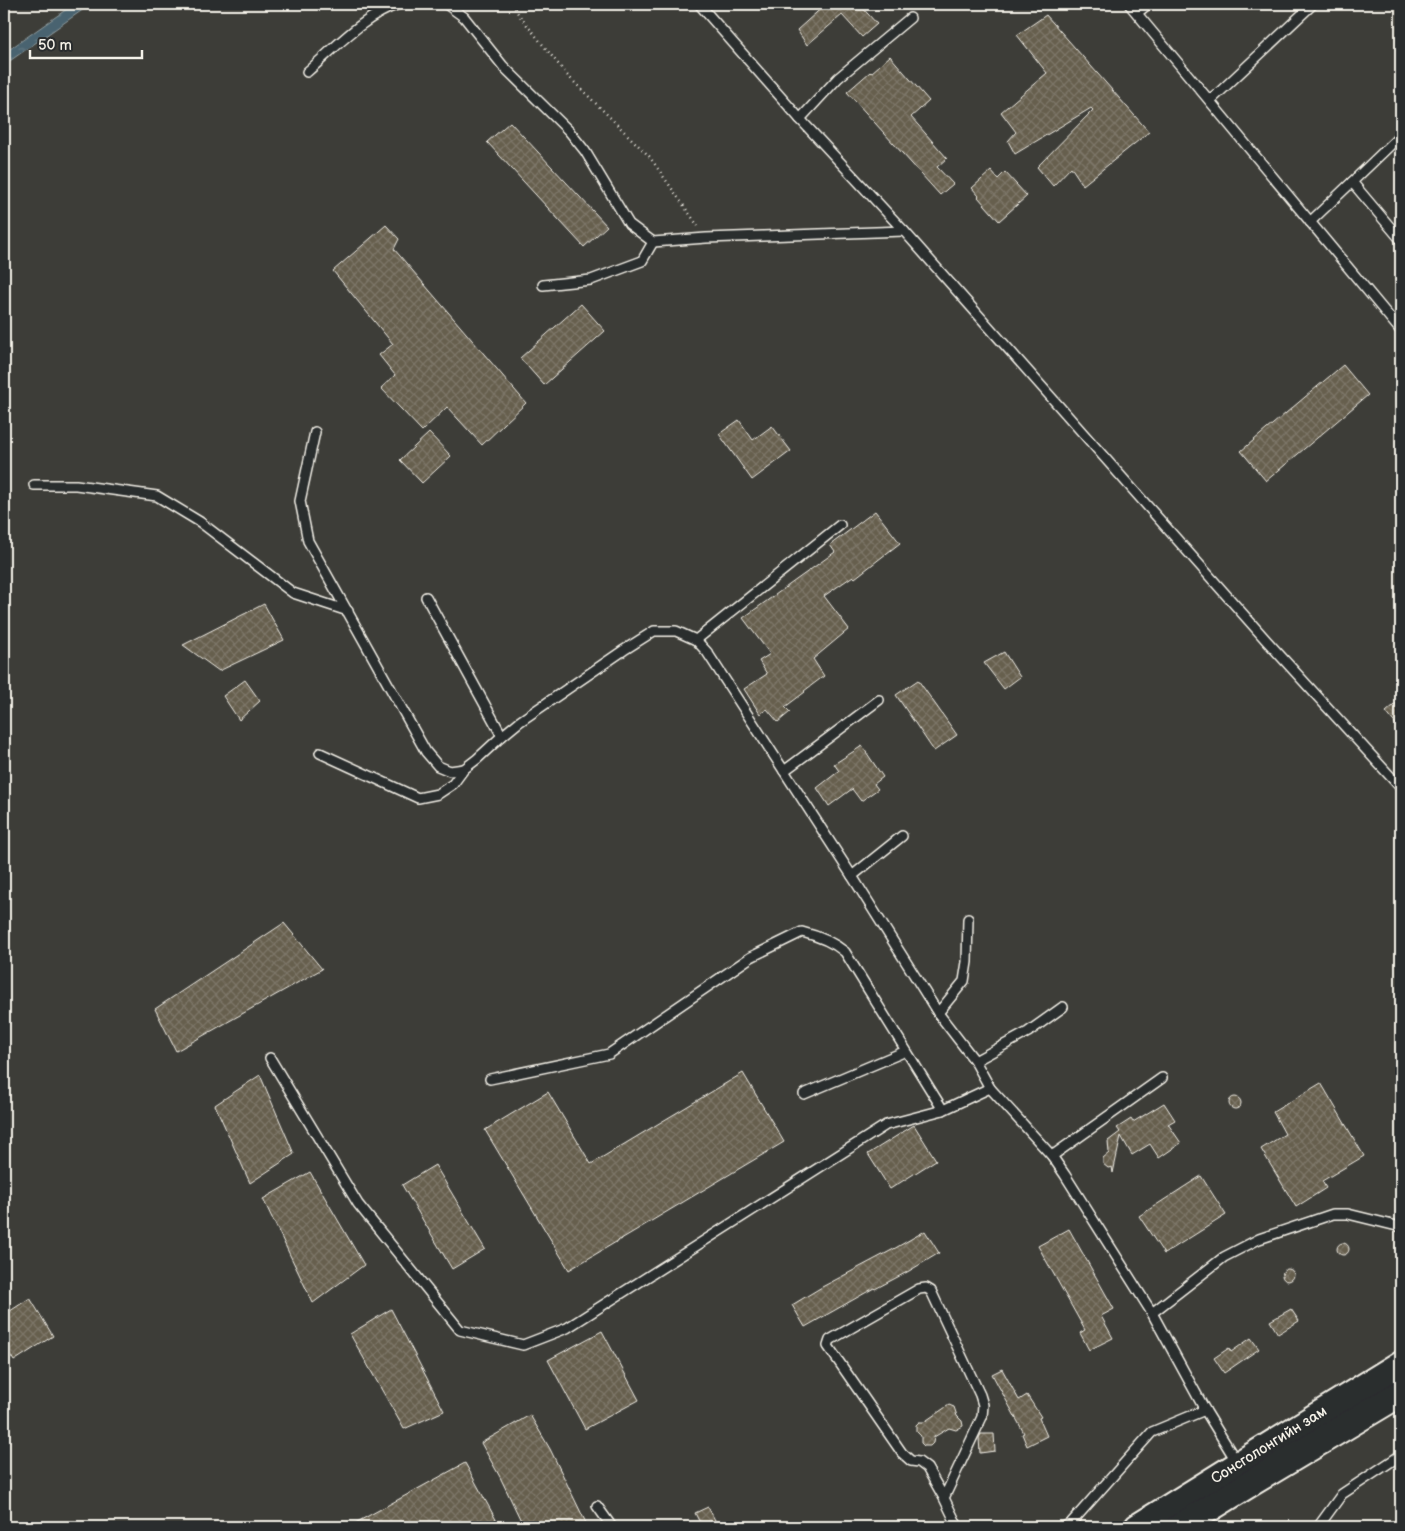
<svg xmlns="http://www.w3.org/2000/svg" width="1405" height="1531" font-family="'Balsamiq Sans',sans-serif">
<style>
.built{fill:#3c3c38}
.water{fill:url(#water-ripples);stroke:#8e9c9f}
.building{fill:url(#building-cross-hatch);stroke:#f4f1e8}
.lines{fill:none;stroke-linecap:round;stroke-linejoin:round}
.lane-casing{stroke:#f4f1e8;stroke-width:12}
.primary-casing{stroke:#f4f1e8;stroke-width:30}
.path{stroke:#f4f1e8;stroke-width:2.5;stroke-dasharray:1 4;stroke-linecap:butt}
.lane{stroke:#2a2d2e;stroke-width:9}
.primary{stroke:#2a2d2e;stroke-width:26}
.labels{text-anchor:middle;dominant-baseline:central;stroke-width:4.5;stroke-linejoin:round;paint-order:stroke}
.street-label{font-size:15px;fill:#f4f1e8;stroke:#2a2d2e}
</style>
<defs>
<pattern id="water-ripples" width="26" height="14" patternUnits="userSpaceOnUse" patternTransform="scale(1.25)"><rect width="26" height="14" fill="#4a636f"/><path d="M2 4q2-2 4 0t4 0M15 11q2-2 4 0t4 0" fill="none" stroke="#657a84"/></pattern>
<pattern id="building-cross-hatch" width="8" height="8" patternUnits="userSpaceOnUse" patternTransform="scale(1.25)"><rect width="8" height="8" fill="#665e4e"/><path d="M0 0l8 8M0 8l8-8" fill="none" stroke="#7c7668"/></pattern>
</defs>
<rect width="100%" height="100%" fill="#2a2d2e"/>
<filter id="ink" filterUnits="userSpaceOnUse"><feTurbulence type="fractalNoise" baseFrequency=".02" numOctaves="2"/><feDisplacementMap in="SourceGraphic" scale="10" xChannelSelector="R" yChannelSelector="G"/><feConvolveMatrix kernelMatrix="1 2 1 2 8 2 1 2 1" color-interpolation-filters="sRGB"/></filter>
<g filter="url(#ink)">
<rect class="built" x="4" y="4" width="1397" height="1523"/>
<path class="water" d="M74 4H91L4 65V54L7 51Z"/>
<g class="building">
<path d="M826 4H859L877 24 862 37 842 15 807 45 797 30Z"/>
<path d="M1046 15 1149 132 1083 185 1071 167 1053 186 1037 167 1093 110 1091 108 1015 154 1008 141 1016 132 1001 112 1047 73 1017 35Z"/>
<path d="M890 56 929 101 911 117 947 158 937 167 953 184 940 195 847 92 870 72 871 73Z"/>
<path d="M510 122 607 226 584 247 487 142Z"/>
<path d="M991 171 998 179 1005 172 1027 196 999 221 978 197 979 196 972 188Z"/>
<path d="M386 225 399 239 394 249 526 403 482 445 447 407 422 431 381 388 395 375 379 355 393 344 333 271Z"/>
<path d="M581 304 605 331 544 385 520 358Z"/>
<path d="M1343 365 1368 395 1266 481 1241 451Z"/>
<path d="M739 420 753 440 772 426 791 451 752 480 719 434Z"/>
<path d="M429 433 451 456 422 483 400 460Z"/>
<path d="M875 511 900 543 855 578 853 576 824 596 849 629 813 659 824 676 804 691 805 692 785 707 790 712 778 722 767 709 760 714 744 689 767 674 759 661 770 654 743 618 835 552 830 545Z"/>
<path d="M264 604 284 640 219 671 183 645Z"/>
<path d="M1004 652 1020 677 1004 689 984 663Z"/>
<path d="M245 680 260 701 239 720 223 696Z"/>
<path d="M918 680 957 735 934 751 896 695Z"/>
<path d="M1401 699V731L1386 712Z"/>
<path d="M862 746 883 777 874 784 878 789 861 801 852 789 829 806 817 788 839 771 834 764Z"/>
<path d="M284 923 322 969 176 1051 155 1009Z"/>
<path d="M743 1073 784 1142 569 1270 485 1130 548 1092 591 1164Z"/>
<path d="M260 1075 294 1154 250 1183 215 1105Z"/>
<path d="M1321 1083 1364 1156 1322 1181 1326 1188 1296 1207 1261 1149 1285 1134 1273 1112Z"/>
<circle cx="1235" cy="1103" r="6"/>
<path d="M1164 1103 1175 1120 1168 1124 1181 1143 1159 1158 1150 1144 1132 1155 1121 1136 1113 1173 1112 1167 1108 1168 1103 1164V1158L1109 1153 1108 1141 1120 1132 1117 1128 1131 1119 1133 1122Z"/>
<path d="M914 1125 936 1160 890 1189 868 1154Z"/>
<path d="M435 1165 485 1249 452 1269 402 1185Z"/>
<path d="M310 1172 364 1265 313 1303 263 1199Z"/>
<path d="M1201 1176 1226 1215 1164 1254 1139 1216Z"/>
<path d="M1069 1229 1114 1309 1101 1316 1113 1338 1089 1350 1080 1333 1085 1330 1038 1246Z"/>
<path d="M925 1231 939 1253 909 1271 875 1289 874 1288 805 1327 792 1305 822 1287 892 1250Z"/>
<circle cx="1343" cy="1249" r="6"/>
<circle cx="1288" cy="1275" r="6"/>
<path d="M30 1298 53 1336 14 1361 4 1345V1315Z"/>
<path d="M391 1309 444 1411 404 1429 350 1334Z"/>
<path d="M1291 1309 1299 1321 1278 1334 1270 1321Z"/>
<path d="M602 1331 639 1400 585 1429 548 1360Z"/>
<path d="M1251 1338 1259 1349 1224 1373 1214 1358 1229 1348 1231 1352Z"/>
<path d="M1002 1369 1019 1400 1027 1395 1041 1417 1039 1418 1047 1436 1027 1446 1022 1434 1024 1433 992 1374Z"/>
<path d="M949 1405 954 1407 957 1416 962 1421 963 1426 956 1430 949 1428 934 1437 933 1443 930 1446H924L921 1443V1436L916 1431V1425L919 1422H924Z"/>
<path d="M530 1415 550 1449 588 1527H524L500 1477 481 1443Z"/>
<path d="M981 1434H994L995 1451 980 1453 979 1438Z"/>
<path d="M465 1463 500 1527H348Z"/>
<path d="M708 1507 716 1522 705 1527H702L695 1513Z"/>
</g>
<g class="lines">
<g class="lane-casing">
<g id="lane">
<path d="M446 4 464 17 503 66 569 131 585 151 629 224 653 242 706 238 904 231"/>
<path d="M699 4 800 119 904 231 1266 640 1401 788"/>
<path d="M1129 4 1401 331"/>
<path d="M1137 13 1148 4"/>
<path d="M307 72C335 48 363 16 399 4"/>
<path d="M1210 101 1313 4"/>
<path d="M800 119 838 78 910 18"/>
<path d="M1352 182 1401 135"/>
<path d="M1310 222 1352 182 1401 240"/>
<path d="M543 285 591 280 642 261 653 242"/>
<path d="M315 432 300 501 308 541 426 752 438 766 450 771 464 769 477 759 502 736 519 722 624 650 654 631H676L696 640 707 652 852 876 938 1013 975 1061 990 1088 1052 1156 1065 1175 1152 1313 1205 1410 1238 1464"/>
<path d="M34 485H76L157 496 200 522 293 593 348 611"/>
<path d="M426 597 502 736"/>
<path d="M696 640 840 525"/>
<path d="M320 753 418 798 438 794 453 784 464 769"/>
<path d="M784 771 879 700"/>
<path d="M852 876 902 836"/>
<path d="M938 1013 964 981 967 962 968 919"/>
<path d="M270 1058 358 1204 460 1330 523 1345 567 1328 886 1125 943 1110 990 1088"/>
<path d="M975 1061 1028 1032 1063 1007"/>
<path d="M490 1079 609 1054 751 957 802 932C818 936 832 941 845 952L943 1110"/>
<path d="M804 1094 906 1051"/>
<path d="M1052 1156 1162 1078"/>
<path d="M1152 1313 1224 1257 1259 1239 1333 1214H1348L1401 1227"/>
<path d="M944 1498 982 1417 983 1405 980 1395 931 1291 926 1288 919 1289 830 1340 828 1346 902 1453 911 1461 919 1462 927 1468 944 1498 958 1527"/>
<path d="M597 1506 612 1527"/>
<path d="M1064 1527 1071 1523 1152 1432 1205 1410"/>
<path d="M1318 1527 1342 1494 1401 1455"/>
</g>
</g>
<g class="primary-casing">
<g id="primary">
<path d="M1138 1527 1401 1364"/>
<path d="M1179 1527 1249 1484 1401 1393"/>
</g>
</g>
<path class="path" d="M512 4 519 15 567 75 649 156 698 226"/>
<use href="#lane" class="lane"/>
<use href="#primary" class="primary"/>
</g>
</g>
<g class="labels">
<g class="street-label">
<text transform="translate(1269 1445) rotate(-32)">Сонсголонгийн зам</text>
</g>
</g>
<rect width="1405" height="1531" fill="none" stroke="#2a2d2e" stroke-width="20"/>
<rect x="10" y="10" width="1385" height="1511" fill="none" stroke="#f4f1e8" stroke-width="2" filter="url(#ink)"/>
<path d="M30 50v8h112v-8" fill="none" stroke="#f4f1e8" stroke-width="2.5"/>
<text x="38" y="50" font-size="15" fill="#f4f1e8" stroke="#2a2d2e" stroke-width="4" paint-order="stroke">50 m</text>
</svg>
